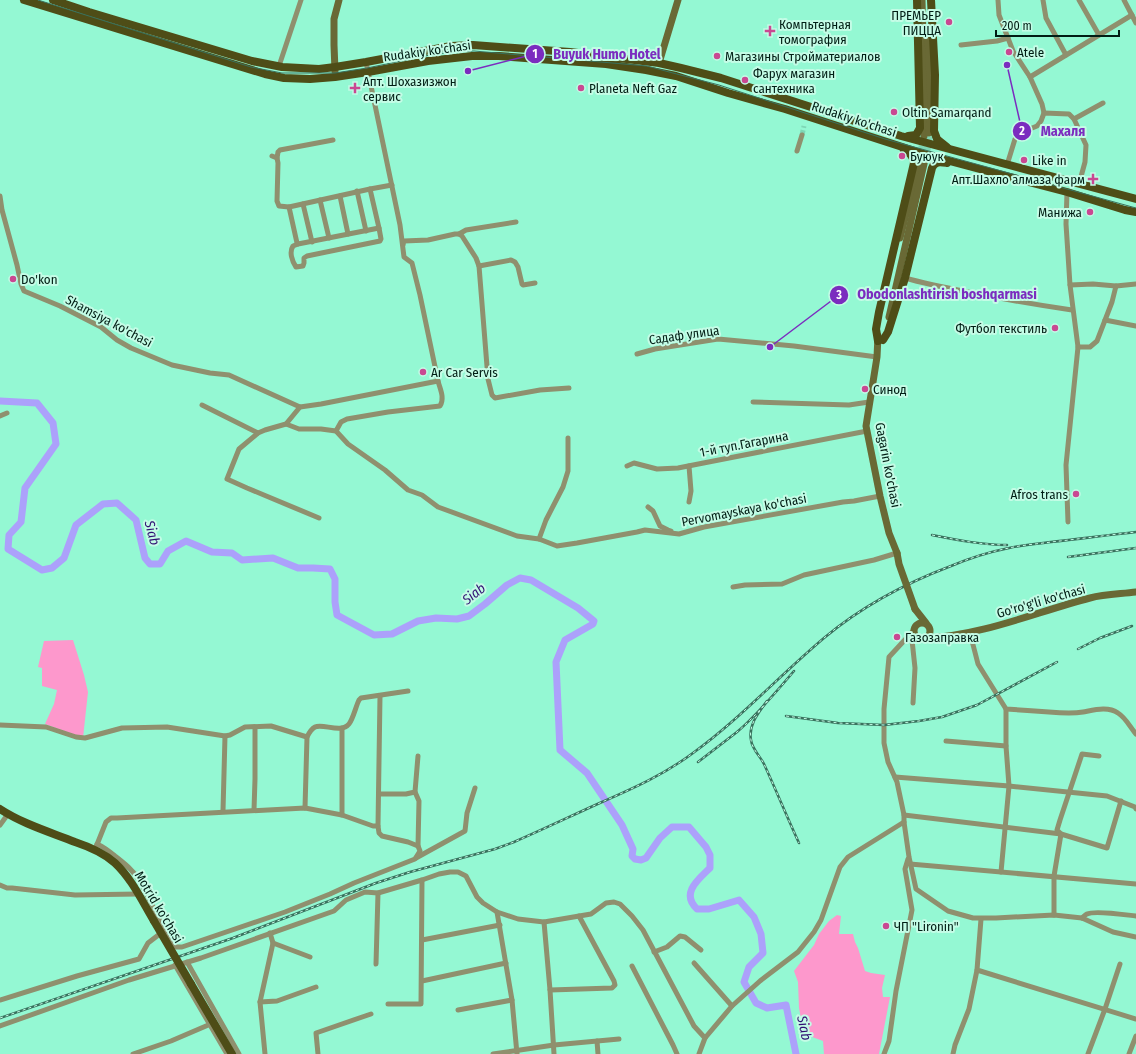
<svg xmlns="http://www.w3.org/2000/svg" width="1136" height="1054" font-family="'Fira Sans Condensed',sans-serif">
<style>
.green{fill:#fd98cc}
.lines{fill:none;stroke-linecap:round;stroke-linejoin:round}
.river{stroke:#aca1fb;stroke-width:7}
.street-tunnel{stroke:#7ed7b6;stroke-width:5;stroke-dasharray:5 2.5;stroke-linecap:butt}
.secondary-tunnel{stroke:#7ed7b6;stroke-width:7;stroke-dasharray:7 3.5;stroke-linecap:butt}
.street{stroke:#8f906e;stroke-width:5}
.secondary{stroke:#696935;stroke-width:7}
.primary{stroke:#4e4d17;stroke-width:8}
.tram{stroke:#39715d;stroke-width:1}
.rail-casing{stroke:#39715d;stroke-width:2.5}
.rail{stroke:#c4fce6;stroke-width:1;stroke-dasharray:3;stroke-linecap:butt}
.secondary-bridge{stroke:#696935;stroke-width:7}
.primary-bridge{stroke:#4e4d17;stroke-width:8}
.poi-dot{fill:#c94892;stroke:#c4fce6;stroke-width:1.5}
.labels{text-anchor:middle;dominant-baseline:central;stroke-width:4;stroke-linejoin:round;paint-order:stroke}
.poi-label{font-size:13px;fill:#001d14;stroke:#c4fce6;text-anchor:start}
.street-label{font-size:13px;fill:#001d14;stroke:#c4fce6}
.water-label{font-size:14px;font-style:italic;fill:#300f72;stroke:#c4fce6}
.leader{fill:none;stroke:#7b2cbf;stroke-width:1.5}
.callout-dot{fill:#7b2cbf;stroke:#c4fce6;stroke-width:1.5}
.mark-label{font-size:12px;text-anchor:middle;font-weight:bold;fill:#fff}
.callout-label{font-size:14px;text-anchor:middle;font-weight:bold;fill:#7b2cbf;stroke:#c4fce6;stroke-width:4;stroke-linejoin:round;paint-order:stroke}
</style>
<rect width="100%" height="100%" fill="#94f8d3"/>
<g class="green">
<path d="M73 640 84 675 88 692 83 738 45 724 54 704 57 690 42 686V668L38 667 44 641Z"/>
<path d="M837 915 841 916 839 934H853L855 942 858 948 865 971 871 973 885 975 882 988 883 997H890L879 1054H824L823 1041 804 1034 799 1008 798 982 794 971 814 945 819 934 829 921Z"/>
</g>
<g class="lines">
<path class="river" d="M0 401 37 403 53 423 56 444 25 488 21 522 9 535 8 549 42 570 52 568 64 558 76 525 103 504 117 503 136 520 145 558 150 564H160L168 551 186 541 212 552 232 553 242 560 273 558 298 568H313L330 569 335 579V602L337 615 374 635 392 634 418 621 436 618 457 619 469 616 485 604 507 585 520 578 531 580 578 608 594 621 593 624 565 640 556 662 560 750 587 773 622 825 633 849 632 856 635 859 641 860 646 858 660 838 672 827H689L706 847 710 855V868C699 879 680 893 697 909H709L739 900 754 917 761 934 763 953 749 967 744 982 756 1003 767 1008 786 1005 796 1054"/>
<path class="street-tunnel" d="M802 135 804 126"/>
<g class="secondary-tunnel">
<path d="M919 163 924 136"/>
<path d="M924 164 927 151 929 135"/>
</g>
<g class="street">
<path d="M998 0 999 15 1013 51 1030 77 1132 15"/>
<path d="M1043 0 1046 18 1066 55"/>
<path d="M1079 0 1099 35"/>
<path d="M1124 0 1136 23"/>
<path d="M961 45 997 41 1008 38"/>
<path d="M279 66 301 0"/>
<path d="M1030 77 1042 104 1044 113"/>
<path d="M797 151 802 135"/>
<path d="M272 156 277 158 278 163 277 201 279 206 289 207 370 189 392 185"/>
<path d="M277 158 278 152 280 150 333 140"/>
<path d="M1007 165 1015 139 1020 133 1037 126 1041 121 1044 113 1069 114 1074 119"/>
<path d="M1079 184 1085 162 1086 145 1074 119 1103 103"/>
<path d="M357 191 366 231"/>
<path d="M1067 192 1066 224 1070 285 1078 347 1066 465 1068 522"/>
<path d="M0 196 2 210 17 265 21 284 24 291 60 306 101 327 117 340 131 348 172 365 210 373 229 375 300 407"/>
<path d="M340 196 348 234"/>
<path d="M320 200 329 238"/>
<path d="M303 204 312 242"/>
<path d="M289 207 297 243 298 244 379 228 370 189"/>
<path d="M459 234 466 230 516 222"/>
<path d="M298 244 293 246C289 252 292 261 296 267L303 266 304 263V258L307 256 380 241 381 239 379 228"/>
<path d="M403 245 404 241 428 240 455 234H459L462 236 476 258 479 266 488 379 492 395 495 398 540 390 569 388"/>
<path d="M479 266 511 260 515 262 518 267 522 284 523 285 535 283"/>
<path d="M905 278C926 284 947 288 968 292 1003 299 1037 305 1072 310"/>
<path d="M1070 285 1093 284 1116 286 1136 284"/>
<path d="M1105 320 1136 326"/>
<path d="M1078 347H1090L1097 341 1112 302 1116 286"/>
<path d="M637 354 655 349 718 339 794 346 877 357"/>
<path d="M753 402 849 405 869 402"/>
<path d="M202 405 258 433"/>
<path d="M0 416 7 413"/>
<path d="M286 424 299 429H321L336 431 348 444 385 470 408 490 422 495 438 507 517 536 539 539 557 546 577 543 637 532 645 530 679 534 704 527 843 502 854 501 880 496"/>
<path d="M336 431 341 422 347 419 388 412 440 406C445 398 440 389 438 381"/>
<path d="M627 466 634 463 657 469 678 468 867 431"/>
<path d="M689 466 691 491 689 502"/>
<path d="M648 507 653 511 660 526 668 530 671 531"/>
<path d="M319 518 247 488 227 479 239 449 258 433 265 430 286 424 300 407 321 404 438 381 420 295 412 263 404 257 400 225 366 62"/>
<path d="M539 539 546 520 563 487 568 471V438"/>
<path d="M733 587 745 585 782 584 804 575 874 560 897 553"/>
<path d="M914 630 889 657 884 709V743L888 762 897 782 904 815V822L909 857 916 889 948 911 973 918H996L1054 915 1082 918 1113 932 1136 937"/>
<path d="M970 633 978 664 1006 709C1020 710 1035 711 1049 712 1060 713 1072 714 1083 712 1094 710 1108 706 1118 713 1126 718 1130 727 1136 734"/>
<path d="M909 640 920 639"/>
<path d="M912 640 915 668 913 703"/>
<path d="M0 725 46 727 76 737 85 738 122 728 167 727 225 736 230 735 245 727 271 726 307 737 305 808"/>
<path d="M307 737C309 733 311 729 315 727 323 723 341 734 349 724 353 719 356 706 359 700L361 698 408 691"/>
<path d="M946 741 1006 746"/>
<path d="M895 777 1009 786 1107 796 1135 807 1136 809"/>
<path d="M415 792 419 801 418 846"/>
<path d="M379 794H406L415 792 418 756"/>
<path d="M254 810 255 779V727"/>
<path d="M223 811 225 736"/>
<path d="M342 815V728"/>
<path d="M904 815 1061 834 1107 848 1121 801"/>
<path d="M0 825 8 814"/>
<path d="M97 844C104 847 109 851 115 856 124 863 133 870 139 880 152 902 161 926 176 947H182L285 912 330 894 354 883 415 859 420 851 418 846 408 842 382 836 379 833 378 826"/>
<path d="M96 847 106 822 111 818H117L305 808 342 815 373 826H378L380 696"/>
<path d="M416 858 465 831 467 813 475 788"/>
<path d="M910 864 1136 884"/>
<path d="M1001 872 1009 786 1006 746V709"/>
<path d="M0 885 7 888H12L75 895 138 894"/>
<path d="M497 912 512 1000 517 1054"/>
<path d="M1054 915V876L1061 834 1057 830 1060 820 1082 754 1099 756"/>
<path d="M1082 918C1083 917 1086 914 1087 914 1095 910 1126 915 1136 916"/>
<path d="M981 919 977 970 1136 1019"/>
<path d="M544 922 550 990 554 1054"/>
<path d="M422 940 500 925"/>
<path d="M273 943 310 957"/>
<path d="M654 952 667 947 680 936 685 937 701 950"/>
<path d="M187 962 239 1054"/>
<path d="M694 963 732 1006"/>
<path d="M376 964 378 893"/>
<path d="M175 965 227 1054"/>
<path d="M632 966 673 1045 677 1054"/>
<path d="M422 981 506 963"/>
<path d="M550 990 612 988 615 985 614 981 579 916"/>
<path d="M0 1000 77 976 139 959 148 943 161 933"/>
<path d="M260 1002 277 1001 316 987"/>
<path d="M388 1004H421L422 880"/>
<path d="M458 1010 512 1000"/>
<path d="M0 1026 129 980 201 958 334 911 346 900 365 892 378 893 422 880 439 874 450 872H458L466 876 477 897 483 903 497 912 518 919 544 922 591 914 606 903 614 902 620 904 632 916 643 930 694 1026 705 1038"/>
<path d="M597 1041 598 1054"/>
<path d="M133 1054 171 1041 213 1023"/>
<path d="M265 1054 260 1002 273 943 270 933"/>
<path d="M318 1054 316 1033 371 1014"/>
<path d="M493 1054 554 1045 619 1039"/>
<path d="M699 1054 705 1038 732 1006 760 981 798 952 814 932 821 920 840 867 848 857 904 822"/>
<path d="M884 1054 889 1041 896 991 912 910 905 869 908 859"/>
<path d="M953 1054 955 1045 969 1009 977 970"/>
<path d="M1088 1054 1105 1009 1120 964"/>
<path d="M1129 1054 1136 1036"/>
</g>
<g class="secondary">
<path d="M922 0 925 114 924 136"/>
<path d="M928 36 931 105 929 133"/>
<path d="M659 63 678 0"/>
<path d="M335 71 334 45V19L339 0"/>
<path d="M900 238 919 163"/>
<path d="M889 317 924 164"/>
<path d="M878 336 877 357 866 426 880 496 889 533 897 553"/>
<path d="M915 609 926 623"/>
<circle cx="922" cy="631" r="8"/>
<path d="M927 638C984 635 1036 612 1090 598 1105 594 1121 594 1136 592"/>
</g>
<g class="primary">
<path d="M24 0 265 74 284 78 310 79 335 77 368 72 428 61 472 56H499L606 64 646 70 676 76 728 93 785 109 927 155 1067 192 1125 210 1136 212"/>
<path d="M53 0 89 12 252 61 282 67 319 69 335 67 366 62 451 46 473 45 570 52 659 63 681 68 721 78 901 136 1136 199"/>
<path d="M931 0 935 75 934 131 937 139 947 147"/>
<path d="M908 136 916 135 920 128 917 0"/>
<path d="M883 340 888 332 905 278 932 168C935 161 940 162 947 163"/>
<path d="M878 341 876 329 879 312 914 163C913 156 910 153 904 150"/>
<path d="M0 809C23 824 50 832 75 842 90 847 104 853 115 863 132 879 142 901 154 921"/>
<path d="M191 984 232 1054"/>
</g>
<path class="tram" d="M38 0 251 67 282 73H335L367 68 435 54 454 52 474 51 647 66 673 73 719 85 885 139 1136 208"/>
<g class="rail-casing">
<g id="rail">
<path d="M932 535C957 540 982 545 1007 545"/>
<path d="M1068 557 1136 548"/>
<path d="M1078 649 1100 638 1132 626"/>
<path d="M767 701C759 712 748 725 751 740 752 749 760 756 764 764 776 790 787 817 799 843"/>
<path d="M786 716 838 723 884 725 919 721 942 717 977 705 1057 662"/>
<path d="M698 762C711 752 724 742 737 732 757 715 777 691 794 671"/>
<path d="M0 1018 233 938 376 883 410 872 495 849 514 842C544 829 573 815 602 802 634 788 665 774 693 753 740 719 780 675 824 638 861 607 906 583 951 566 970 558 989 552 1009 548 1022 545 1037 544 1051 542 1079 539 1108 535 1136 532"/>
</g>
</g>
<use href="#rail" class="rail"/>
<path class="secondary-bridge" d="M897 553 899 564 915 609"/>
<path class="primary-bridge" d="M154 921 191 984"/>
</g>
<g class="poi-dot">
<circle cx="949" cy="22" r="4"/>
<path d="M768 25h4v4h4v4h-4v4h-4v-4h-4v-4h4z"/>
<circle cx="1009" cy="52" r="4"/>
<circle cx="717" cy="56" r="4"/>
<circle cx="745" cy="80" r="4"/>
<path d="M353 82h4v4h4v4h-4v4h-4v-4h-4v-4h4z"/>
<circle cx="581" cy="88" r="4"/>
<circle cx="894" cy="112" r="4"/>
<circle cx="902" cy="156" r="4"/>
<circle cx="1024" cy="160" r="4"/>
<path d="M1091 173h4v4h4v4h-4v4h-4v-4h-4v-4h4z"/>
<circle cx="1090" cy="212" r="4"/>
<circle cx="13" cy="279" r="4"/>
<circle cx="1055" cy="328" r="4"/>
<circle cx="423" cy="372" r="4"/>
<circle cx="865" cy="389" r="4"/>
<circle cx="1076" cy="494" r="4"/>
<circle cx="897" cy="637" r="4"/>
<circle cx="886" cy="926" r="4"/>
</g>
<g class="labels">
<g class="poi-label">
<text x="941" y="15" text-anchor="end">ПРЕМЬЕР<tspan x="941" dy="15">ПИЦЦА</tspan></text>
<text x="779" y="24">Компьтерная<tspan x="779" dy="15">томография</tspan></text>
<text x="1017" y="52">Atele</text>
<text x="725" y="56">Магазины Стройматериалов</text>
<text x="753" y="73">Фарух магазин<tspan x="753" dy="15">сантехника</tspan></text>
<text x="363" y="81">Апт. Шохазизжон<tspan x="363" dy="15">сервис</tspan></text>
<text x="589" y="88">Planeta Neft Gaz</text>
<text x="902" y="112">Oltin Samarqand</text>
<text x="910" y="156">Буюук</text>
<text x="1032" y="160">Like in</text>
<text x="1085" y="179" text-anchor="end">Апт.Шахло алмаза фарм</text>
<text x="1082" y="212" text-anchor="end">Манижа</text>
<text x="21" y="279">Do'kon</text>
<text x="1047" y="328" text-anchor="end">Футбол текстиль</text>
<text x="431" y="372">Ar Car Servis</text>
<text x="873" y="389">Синод</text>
<text x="1068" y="494" text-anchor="end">Afros trans</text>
<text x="905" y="637">Газозаправка</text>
<text x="894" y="926">ЧП "Lironin"</text>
</g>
<g class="street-label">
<text transform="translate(427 51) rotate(-8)">Rudakiy ko'chasi</text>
<text transform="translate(854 119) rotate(18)">Rudakiy ko'chasi</text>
<text transform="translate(109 321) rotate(28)">Shamsiya ko'chasi</text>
<text transform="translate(684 335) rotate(-8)">Садаф улица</text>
<text transform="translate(744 444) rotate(-11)">1-й туп.Гагарина</text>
<text transform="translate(888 465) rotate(79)">Gagarin ko'chasi</text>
<text transform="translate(744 510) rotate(-11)">Pervomayskaya ko'chasi</text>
<text transform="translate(1041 601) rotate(-16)">Go'ro'g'li ko'chasi</text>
<text transform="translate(159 907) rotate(59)">Motrid ko'chasi</text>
</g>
<g class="water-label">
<text transform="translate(152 533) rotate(75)">Siab</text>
<text transform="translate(474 594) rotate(-38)">Siab</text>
<text transform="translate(804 1028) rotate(78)">Siab</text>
</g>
</g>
<path class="leader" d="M468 71L535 54M1007 65L1022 131M770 347L839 295"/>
<g class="callout-dot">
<circle cx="468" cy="71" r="4"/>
<circle cx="1007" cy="65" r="4"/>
<circle cx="770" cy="347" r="4"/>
<circle cx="535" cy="54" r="10"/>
<circle cx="1022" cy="131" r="10"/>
<circle cx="839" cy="295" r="10"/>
</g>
<g class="mark-label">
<text x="535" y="58">1</text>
<text x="1022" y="135">2</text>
<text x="839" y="299">3</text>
</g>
<g class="callout-label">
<text x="607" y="59">Buyuk Humo Hotel</text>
<text x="1063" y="136">Махаля</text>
<text x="947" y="299">Obodonlashtirish boshqarmasi</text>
</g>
<path d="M996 30v6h123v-6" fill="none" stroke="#001d14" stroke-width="2"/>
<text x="1002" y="30" font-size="12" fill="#001d14" stroke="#c4fce6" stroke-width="3" paint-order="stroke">200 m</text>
</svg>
